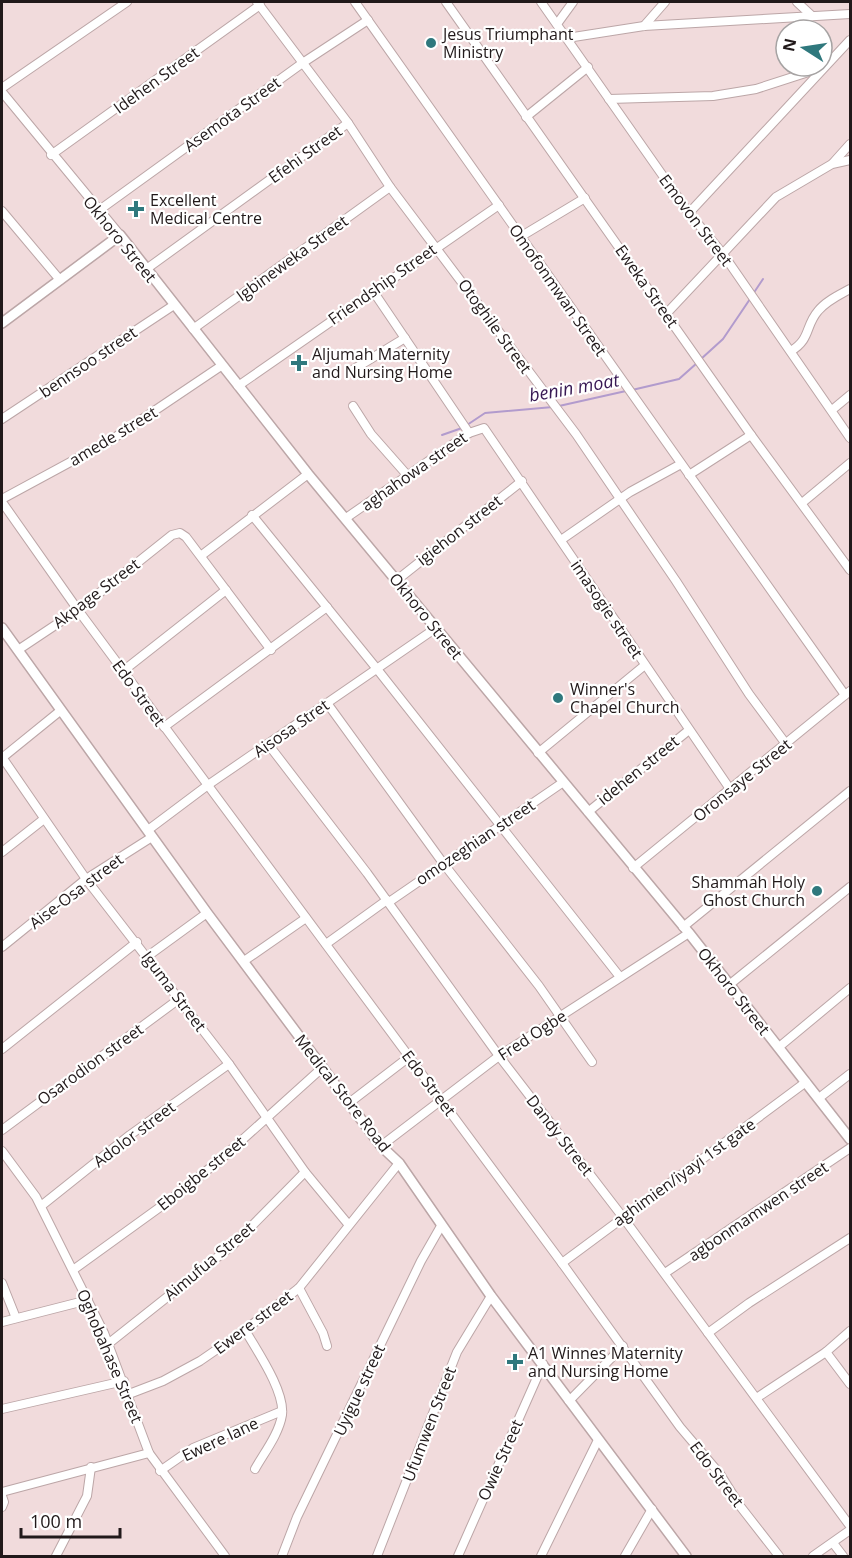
<svg xmlns="http://www.w3.org/2000/svg" width="852" height="1558" font-family="'Open Sans',sans-serif">
<style>
.lines{fill:none;stroke-linecap:round;stroke-linejoin:round}
.stream{stroke:#b29bcd;stroke-width:2}
.minor-casing{stroke:#bca6a7;stroke-width:10}
.tertiary-casing{stroke:#bca6a7;stroke-width:12}
.minor{stroke:#fff;stroke-width:8}
.tertiary{stroke:#fff;stroke-width:9}
.poi-dot{fill:#2f787d;stroke:#fff;stroke-width:2}
.labels{text-anchor:middle;dominant-baseline:central;stroke-width:4.5;stroke-linejoin:round;paint-order:stroke}
.poi-label{font-size:16px;fill:#21191a;stroke:#fff;text-anchor:start}
.street-label{font-size:16px;fill:#21191a;stroke:#fff}
.water-label{font-size:18px;font-style:italic;fill:#381954;stroke:#fff}
</style>
<rect width="100%" height="100%" fill="#f1dbdc"/>
<g class="lines">
<g class="stream">
<path d="M753 294 763 279"/>
<path d="M701 359 723 339 750 299"/>
<path d="M632 390 679 379 697 363"/>
<path d="M559 406 626 391"/>
<path d="M467 425 485 413 553 407"/>
<path d="M442 435 462 428"/>
</g>
<g class="minor-casing">
<g id="minor">
<path d="M257 2 348 123 390 187 576 434 676 581 749 694 786 744"/>
<path d="M355 2 845 695"/>
<path d="M446 2 751 435 850 570"/>
<path d="M541 2 689 213 723 254 850 438"/>
<path d="M797 2 812 16"/>
<path d="M557 24 573 2"/>
<path d="M644 26 665 2"/>
<path d="M567 38 644 26 850 14"/>
<path d="M2 88 127 2"/>
<path d="M2 92 120 235"/>
<path d="M609 99 713 96 756 89 821 68"/>
<path d="M526 117 588 67"/>
<path d="M51 155 260 5"/>
<path d="M833 163 850 144"/>
<path d="M2 211 60 280"/>
<path d="M98 211 304 62 368 20"/>
<path d="M689 213 850 40"/>
<path d="M520 237 585 198"/>
<path d="M145 270 348 123"/>
<path d="M373 291 469 433"/>
<path d="M666 314 776 197 832 164 850 160"/>
<path d="M193 329 390 187"/>
<path d="M791 351C811 339 805 326 818 311 826 301 839 295 850 289"/>
<path d="M354 369 405 338"/>
<path d="M238 386 499 205"/>
<path d="M353 406 371 434 408 476"/>
<path d="M832 410 850 395"/>
<path d="M2 419 174 305"/>
<path d="M689 475 751 435"/>
<path d="M2 499 111 440 221 366"/>
<path d="M2 502 78 610 562 1263 680 1427 720 1474 740 1506 779 1556"/>
<path d="M802 503 850 463"/>
<path d="M252 515 377 669 620 977"/>
<path d="M346 518 469 433 484 428 730 789"/>
<path d="M561 540 630 492 681 464"/>
<path d="M202 555 308 474"/>
<path d="M397 580 522 481"/>
<path d="M18 650 78 610 172 535 180 533 186 537 271 650"/>
<path d="M123 671 226 590"/>
<path d="M327 703 443 863 539 986 592 1062"/>
<path d="M164 727 327 607"/>
<path d="M268 744 367 873 499 1056 622 1216 850 1526"/>
<path d="M538 753 645 665"/>
<path d="M2 757 86 879 229 1064 305 1172 348 1224"/>
<path d="M2 758 60 711"/>
<path d="M588 812 689 730"/>
<path d="M148 830 208 785 436 628"/>
<path d="M2 852 44 819"/>
<path d="M633 868 850 691"/>
<path d="M389 902 562 783"/>
<path d="M683 927 850 791"/>
<path d="M326 944 387 900"/>
<path d="M2 947 86 879 152 837"/>
<path d="M148 956 207 913"/>
<path d="M244 961 306 918"/>
<path d="M729 985 850 887"/>
<path d="M779 1047 850 988"/>
<path d="M2 1049 137 942"/>
<path d="M819 1098 850 1074"/>
<path d="M349 1103 409 1057"/>
<path d="M2 1130 179 999"/>
<path d="M381 1146 499 1056 689 933"/>
<path d="M2 1151 36 1197 104 1333 149 1453 225 1556"/>
<path d="M41 1206 130 1135 229 1064"/>
<path d="M562 1263 806 1082"/>
<path d="M73 1270 174 1197 221 1159 322 1068"/>
<path d="M665 1273 850 1148"/>
<path d="M2 1283 16 1318"/>
<path d="M299 1288 323 1333 327 1346"/>
<path d="M2 1322 88 1300"/>
<path d="M245 1330C257 1351 285 1391 282 1415 279 1434 264 1453 255 1469"/>
<path d="M708 1333 749 1303 850 1238"/>
<path d="M108 1344 234 1244 305 1172"/>
<path d="M826 1352 850 1384"/>
<path d="M129 1394 163 1381 200 1361 245 1330 299 1288 399 1163"/>
<path d="M758 1397 826 1352 850 1331"/>
<path d="M569 1401 623 1346"/>
<path d="M2 1409 124 1381"/>
<path d="M160 1471 193 1448 282 1411"/>
<path d="M2 1492 149 1453"/>
<path d="M2 1496 4 1502 2 1507"/>
<path d="M833 1543 843 1556"/>
<path d="M56 1556 87 1496 91 1467"/>
<path d="M282 1556 297 1517 421 1261 441 1226"/>
<path d="M377 1556 457 1352 491 1296"/>
<path d="M458 1556 543 1364"/>
<path d="M541 1556 598 1440"/>
<path d="M625 1556 652 1509"/>
<path d="M813 1556 850 1530"/>
</g>
</g>
<g class="tertiary-casing">
<g id="tertiary">
<path d="M2 323 120 235 308 474 689 933 850 1139"/>
<path d="M2 628 207 913 381 1146 399 1163 491 1296 686 1556"/>
</g>
</g>
<use href="#minor" class="minor"/>
<use href="#tertiary" class="tertiary"/>
</g>
<g class="poi-dot">
<circle cx="431" cy="43" r="6"/>
<path d="M133 200h6v6h6v6h-6v6h-6v-6h-6v-6h6z"/>
<path d="M296 354h6v6h6v6h-6v6h-6v-6h-6v-6h6z"/>
<circle cx="558" cy="698" r="6"/>
<circle cx="817" cy="891" r="6"/>
<path d="M512 1353h6v6h6v6h-6v6h-6v-6h-6v-6h6z"/>
</g>
<g class="labels">
<g class="poi-label">
<text x="443" y="34">Jesus Triumphant<tspan x="443" dy="18">Ministry</tspan></text>
<text x="150" y="200">Excellent<tspan x="150" dy="18">Medical Centre</tspan></text>
<text x="312" y="354">Aljumah Maternity<tspan x="312" dy="18">and Nursing Home</tspan></text>
<text x="570" y="689">Winner's<tspan x="570" dy="18">Chapel Church</tspan></text>
<text x="805" y="882" text-anchor="end">Shammah Holy<tspan x="805" dy="18">Ghost Church</tspan></text>
<text x="528" y="1353">A1 Winnes Maternity<tspan x="528" dy="18">and Nursing Home</tspan></text>
</g>
<g class="street-label">
<text transform="translate(156 80) rotate(-36)">Idehen Street</text>
<text transform="translate(232 114) rotate(-36)">Asemota Street</text>
<text transform="translate(305 154) rotate(-36)">Efehi Street</text>
<text transform="translate(696 220) rotate(53)">Emovon Street</text>
<text transform="translate(120 239) rotate(51)">Okhoro Street</text>
<text transform="translate(292 258) rotate(-36)">Igbineweka Street</text>
<text transform="translate(382 284) rotate(-35)">Friendship Street</text>
<text transform="translate(647 286) rotate(55)">Eweka Street</text>
<text transform="translate(558 290) rotate(55)">Omofonmwan Street</text>
<text transform="translate(495 326) rotate(54)">Otoghile Street</text>
<text transform="translate(88 362) rotate(-34)">bennsoo street</text>
<text transform="translate(113 436) rotate(-31)">amede street</text>
<text transform="translate(414 471) rotate(-35)">aghahowa street</text>
<text transform="translate(459 530) rotate(-38)">igiehon street</text>
<text transform="translate(96 593) rotate(-37)">Akpage Street</text>
<text transform="translate(607 609) rotate(56)">imasogie street</text>
<text transform="translate(426 616) rotate(51)">Okhoro Street</text>
<text transform="translate(139 693) rotate(54)">Edo Street</text>
<text transform="translate(291 728) rotate(-35)">Aisosa Stret</text>
<text transform="translate(638 770) rotate(-39)">idehen street</text>
<text transform="translate(742 780) rotate(-39)">Oronsaye Street</text>
<text transform="translate(475 842) rotate(-34)">omozeghian street</text>
<text transform="translate(76 891) rotate(-37)">Aise-Osa street</text>
<text transform="translate(174 991) rotate(53)">Iguma Street</text>
<text transform="translate(734 991) rotate(52)">Okhoro Street</text>
<text transform="translate(532 1035) rotate(-33)">Fred Ogbe</text>
<text transform="translate(90 1064) rotate(-36)">Osarodion street</text>
<text transform="translate(429 1083) rotate(53)">Edo Street</text>
<text transform="translate(343 1093) rotate(52)">Medical Store Road</text>
<text transform="translate(134 1134) rotate(-37)">Adolor street</text>
<text transform="translate(560 1135) rotate(52)">Dandy Street</text>
<text transform="translate(684 1172) rotate(-36)">aghimien/iyayi 1st gate</text>
<text transform="translate(201 1173) rotate(-39)">Eboigbe street</text>
<text transform="translate(758 1211) rotate(-34)">agbonmamwen street</text>
<text transform="translate(209 1261) rotate(-40)">Aimufua Street</text>
<text transform="translate(253 1322) rotate(-37)">Ewere street</text>
<text transform="translate(110 1356) rotate(67)">Oghobahase Street</text>
<text transform="translate(359 1390) rotate(-65)">Uyigue street</text>
<text transform="translate(429 1424) rotate(-69)">Ufumwen Street</text>
<text transform="translate(220 1439) rotate(-25)">Ewere lane</text>
<text transform="translate(500 1460) rotate(-66)">Owie Street</text>
<text transform="translate(717 1474) rotate(53)">Edo Street</text>
</g>
<g class="water-label">
<text transform="translate(574 387) rotate(-10)">benin moat</text>
</g>
</g>
<rect width="852" height="1558" fill="none" stroke="#21191a" stroke-width="6"/>
<g transform="translate(804 48) rotate(282)"><circle r="28" fill="#ffffff" stroke="#a6a3a3" stroke-width="1.5"/>
<path d="M0-4.5L10 22L0 15L-10 22Z" fill="#2f787d"/>
<text y="-9" font-size="16" font-weight="bold" text-anchor="middle" fill="#21191a">N</text>
</g>
<path d="M21 1528v9h99v-9" fill="none" stroke="#21191a" stroke-width="3"/>
<text x="30" y="1528" font-size="18" fill="#21191a" stroke="#ffffff" stroke-width="4.5" paint-order="stroke">100 m</text>
</svg>
